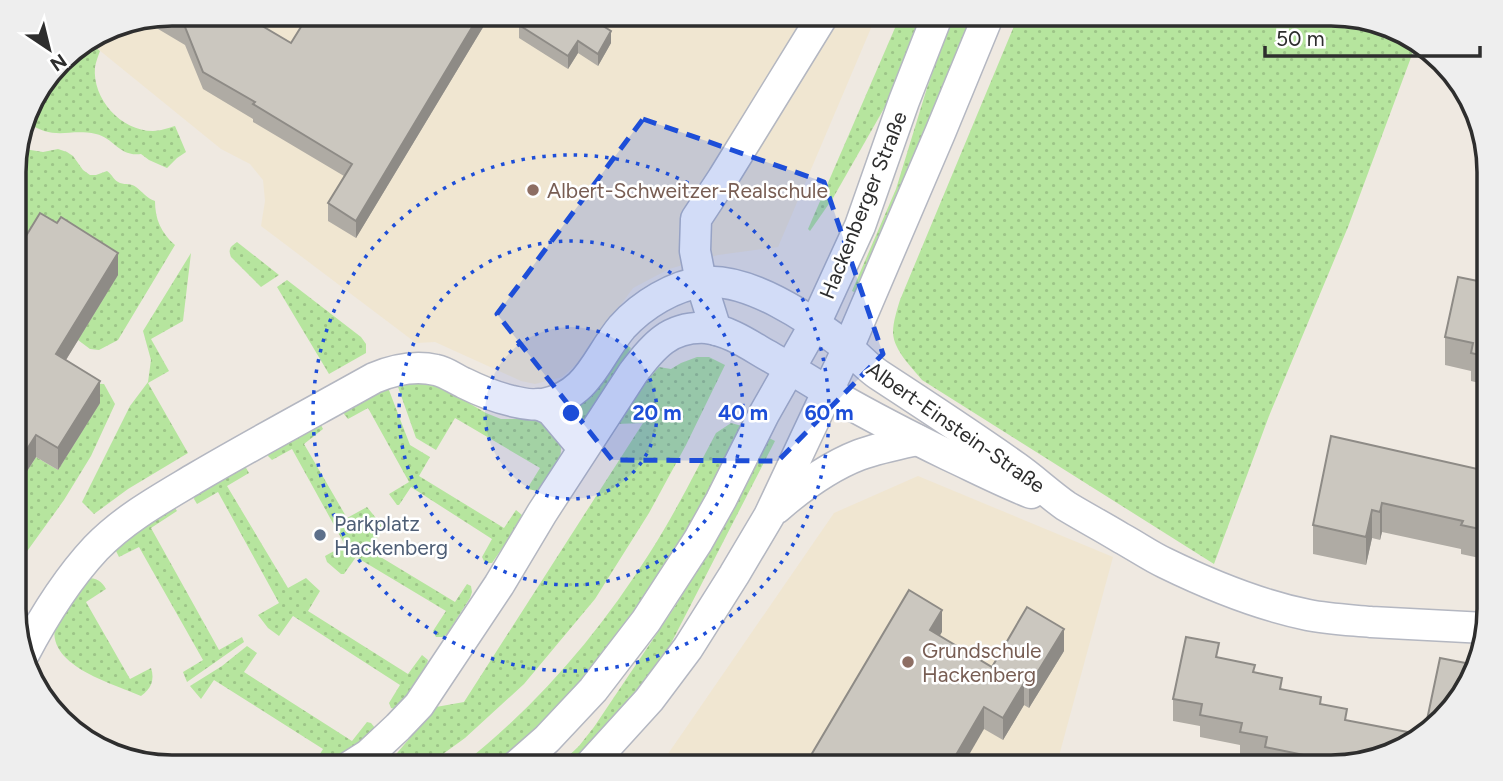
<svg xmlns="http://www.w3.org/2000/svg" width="1503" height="781" font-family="Figtree,sans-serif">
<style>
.education{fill:#f0e6d1}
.grass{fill:url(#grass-dots)}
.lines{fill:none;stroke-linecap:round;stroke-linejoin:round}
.minor-casing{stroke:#b4b7c1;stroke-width:33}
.minor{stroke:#fff;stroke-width:30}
.wall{fill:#afaba4}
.shaded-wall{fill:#8e8b86}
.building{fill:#cbc7bf;stroke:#8e8b86;stroke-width:2}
.marked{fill:#1d4ed8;fill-opacity:0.2;stroke:#1d4ed8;stroke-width:5;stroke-dasharray:14 9;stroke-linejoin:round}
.ring{fill:none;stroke:#1d4ed8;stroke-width:3.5;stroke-dasharray:3.5 7}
.education-dot{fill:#8d6e63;stroke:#fff;stroke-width:2.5}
.service-dot{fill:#5c6f8a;stroke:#fff;stroke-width:2.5}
.labels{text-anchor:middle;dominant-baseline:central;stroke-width:5;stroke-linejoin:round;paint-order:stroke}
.education-label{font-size:21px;fill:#785e54;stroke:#fff;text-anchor:start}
.street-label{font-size:21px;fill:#2e2e2e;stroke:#fff}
.service-label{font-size:21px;fill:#4e5e75;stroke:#fff;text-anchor:start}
.rim{fill:none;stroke:#2e2e2e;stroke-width:3.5}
.centre{fill:#1d4ed8;stroke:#fff;stroke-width:3.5}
.ring-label{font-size:21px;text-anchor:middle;font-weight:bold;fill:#1d4ed8;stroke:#fff;stroke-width:5;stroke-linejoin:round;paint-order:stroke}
</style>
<defs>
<pattern id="grass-dots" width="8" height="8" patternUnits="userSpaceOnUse" patternTransform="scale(1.75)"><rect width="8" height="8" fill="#b6e59e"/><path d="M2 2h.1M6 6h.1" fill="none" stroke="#9dc588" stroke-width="1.8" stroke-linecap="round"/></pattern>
</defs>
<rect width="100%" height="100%" fill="#efe9e1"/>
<g class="education">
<path d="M172 14H877L778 247 718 255 669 269 633 288 580 361 562 377 535 384 521 381 435 342 416 343 261 226 265 201 263 180 250 164 221 149 88 41 112 26Z"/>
<path d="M918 476 1113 557 1056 767H659L834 513Z"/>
</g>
<g class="grass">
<path d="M901 14H922L886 105 833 198 810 231 808 229Z"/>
<path d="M953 14H977L858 294 852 291 896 189 927 88Z"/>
<path d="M1019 14H1331L1401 30 1416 44 1348 227 1269 416 1214 564 922 380C912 367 894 351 893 333 893 322 897 310 900 300Z"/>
<path d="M88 41 100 51C98 56 96 62 95 67 92 99 121 131 153 131 160 131 168 128 175 126L186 152 177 158 167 168 149 160 141 154C119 157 114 138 96 134 67 128 55 142 25 121L30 102 68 53Z"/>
<path d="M18 148 43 152 58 149 67 152 73 156 83 170 90 175H96L107 171C113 175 113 180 120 183 126 185 131 183 136 187 143 192 146 198 155 201 155 219 161 233 175 245L118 340 99 350 90 349 78 340 15 276V250L23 235 15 228 14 161Z"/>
<path d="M237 242 279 275 261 287 231 257C228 249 230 247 237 242Z"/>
<path d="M191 253 183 321 151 339 169 371 148 383 188 453 128 489 94 514 82 502 130 406 148 382 151 360 143 331Z"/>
<path d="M287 280 361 337 366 344V353L329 374 277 287Z"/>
<path d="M624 343 631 348 582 424 571 416 577 406 589 395Z"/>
<path d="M697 357H709L725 365 686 445 649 513 595 599 524 684 465 738 425 767H380L392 759 436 707 464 702 643 423 616 424 639 390 659 367 671 369 681 363Z"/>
<path d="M85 383 104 384 115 404 91 456 64 500 15 568V490L36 457 58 470 99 403Z"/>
<path d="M420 383 441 387 486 413 501 419H531L545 422C549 427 557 434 559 440 567 457 549 480 538 491L527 489 540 468 455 418 436 450 416 438 397 384Z"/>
<path d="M387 385 410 445 430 457 419 476 504 528 516 510 522 515 519 524 492 563H485L482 557 492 539 411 487 399 505H397L389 494 409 482 368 408 348 419 344 414 345 410Z"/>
<path d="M320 423 323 429 304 444 347 518 367 507 384 528 369 550 455 602 467 584 471 586 472 592 470 598 447 634 443 637H436L433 631 446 611 356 557 344 574H341L327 562 325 556 345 545 292 449 272 460 268 456 269 451Z"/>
<path d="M731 423 742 426C690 539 622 646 532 733 524 741 501 765 491 767 482 769 469 767 459 767 535 708 598 635 649 554 674 515 695 473 716 433Z"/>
<path d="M769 438 775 441 663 659 646 682 579 757 568 767H557L579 746 594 727 676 605 731 513Z"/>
<path d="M245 466 249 473 227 486 288 588 306 578 320 591 308 611 408 674 422 655 428 660C425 674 406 700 395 709L391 708 389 703 400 685 293 616 279 636 268 628 258 615 279 603 218 492 197 504 194 499 195 494Z"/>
<path d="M172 503 177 511 151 528 219 650 242 637 244 642 187 682 183 672 203 660 139 547 119 557 115 549Z"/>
<path d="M87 578C96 578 102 581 106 589L86 602 130 679 151 668C155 680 151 689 141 696 112 683 43 665 56 623Z"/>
<path d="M247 646 257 653 244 672 352 741 367 722 371 723 375 728C372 742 343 765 329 767 324 768 318 767 312 767L323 749 214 680 201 699 190 686 222 666Z"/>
</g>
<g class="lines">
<g class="minor-casing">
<g id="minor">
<path d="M716 330 701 282 695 251 696 219 723 178 824 14"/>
<path d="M538 404 551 410 583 448"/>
<path d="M777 508C801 487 828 467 859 455 878 448 898 444 917 440"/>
<path d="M24 654C44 616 67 579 96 548 125 518 162 498 197 477 255 443 315 411 374 378 393 370 414 365 436 370 446 372 455 379 464 383 480 391 495 397 512 401 522 403 532 406 543 404 589 395 596 358 622 327 642 305 674 285 704 282 750 278 810 319 845 346 857 355 867 367 879 375 925 405 971 435 1016 467 1033 479 1049 494 1066 506 1084 517 1103 527 1121 538 1136 546 1150 556 1165 563 1210 585 1259 605 1308 615 1328 619 1350 620 1371 622 1409 624 1447 626 1485 628"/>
<path d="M349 767 368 755 398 727 419 705 499 585 542 513 633 373C653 346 670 326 706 328 727 330 748 344 765 354 790 368 814 384 839 398 874 418 911 437 948 455 976 468 1003 482 1031 493"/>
<path d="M515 767 547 739 593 690 646 621 698 541 721 500 764 414 815 324 860 226 904 101 938 14"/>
<path d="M588 767 649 700 688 648 734 575 769 516 848 348 940 133 989 14"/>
</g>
</g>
<use href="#minor" class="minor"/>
</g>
<g class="wall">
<path d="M172 14H267L260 25 291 43 488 14V19L356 238 328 221V203L344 176 253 122V119L203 89 185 45 143 20Z"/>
<path d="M519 25 611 43 598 66 578 53 568 69 519 38Z"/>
<path d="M15 254 118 275 66 360 100 403 58 470 36 457 15 490Z"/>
<path d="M1488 283V385L1471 381V371L1445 365V337Z"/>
<path d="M1482 472 1489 474V560L1461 554V549L1382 532 1380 540 1372 538 1366 565 1313 554V525Z"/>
<path d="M942 632 939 636 992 667 1064 651 1029 708 1024 705 1003 740 984 729 804 767Z"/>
<path d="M1219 658 1255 673 1282 689 1321 704 1341 767H1265V759L1240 754V745L1200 737V726L1173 721V699Z"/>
</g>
<g class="shaded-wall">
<path d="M256 14H267L252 38V20Z"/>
<path d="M480 14H488V19L356 238V221Z"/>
<path d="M611 31V43L598 66V54Z"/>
<path d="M578 41V53L568 69V56Z"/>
<path d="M118 253V275L56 376V354Z"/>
<path d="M100 381V403L58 470V448Z"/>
<path d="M36 435V457L15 490V468Z"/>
<path d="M1382 503V532L1380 540V512Z"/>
<path d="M1372 510V538L1366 565V537Z"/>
<path d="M942 610V632L930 652V630Z"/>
<path d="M1064 629V651L1029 708V686Z"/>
<path d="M1024 683V705L1003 740V718Z"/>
<path d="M984 707V729L962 767H949Z"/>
</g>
<g class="building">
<path d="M172 14H256L252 20 291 43 309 14H480L356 221 328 203 352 164 253 104 255 102 203 72 185 27 165 15Z"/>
<path d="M526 14H584L611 31 598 54 578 41 568 56 519 25Z"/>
<path d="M40 213 57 223 61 217 118 253 56 354 100 381 58 448 36 435 15 468V254Z"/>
<path d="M1458 277 1488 283 1486 294H1488V357L1471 353 1473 343 1445 337Z"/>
<path d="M1331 436 1482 470V472L1489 474V531L1461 525 1463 521 1382 503 1380 512 1372 510 1366 537 1313 525Z"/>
<path d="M909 590 942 610 930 630 992 667 1027 607 1064 629 1029 686 1024 683 1003 718 984 707 949 767H804Z"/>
<path d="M1186 637 1219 643 1216 657 1255 665 1253 672 1282 678 1280 689 1321 697 1320 704 1347 709 1345 720 1423 735 1418 741 1341 767H1323L1303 763 1304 755 1265 747 1267 737 1240 732 1242 723 1200 715 1202 704 1173 699Z"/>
<path d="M1440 658 1476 665 1473 679 1424 734Z"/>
</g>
<path class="marked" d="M643 119 824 182 883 354 778 461 612 460 497 314Z"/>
<circle cx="571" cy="413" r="86" fill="#1d4ed8" fill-opacity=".12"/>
<g class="ring">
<circle cx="571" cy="413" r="86"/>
<circle cx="571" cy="413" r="172"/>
<circle cx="571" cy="413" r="258"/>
</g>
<g class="education-dot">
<circle cx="533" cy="190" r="7"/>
<circle cx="908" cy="662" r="7"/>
</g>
<circle class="service-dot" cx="320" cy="535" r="7"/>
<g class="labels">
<g class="education-label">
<text x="547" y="190">Albert-Schweitzer-Realschule</text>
<text x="922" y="650">Grundschule<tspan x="922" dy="24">Hackenberg</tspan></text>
</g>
<g class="street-label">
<text transform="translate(863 205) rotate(-68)">Hackenberger Straße</text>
<text transform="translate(956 427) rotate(35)">Albert-Einstein-Straße</text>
</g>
<g class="service-label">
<text x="334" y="523">Parkplatz<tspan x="334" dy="24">Hackenberg</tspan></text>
</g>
</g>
<path d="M0 0H1503V781H0ZM172 26H1331A146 146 0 0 1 1477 172V609A146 146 0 0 1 1331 755H172A146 146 0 0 1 26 609V172A146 146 0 0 1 172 26Z" fill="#eee" fill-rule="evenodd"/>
<path class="rim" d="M172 26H1331A146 146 0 0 1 1477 172V609A146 146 0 0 1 1331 755H172A146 146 0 0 1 26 609V172A146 146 0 0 1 172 26Z"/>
<circle cx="571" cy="413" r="10" class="centre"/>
<g class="ring-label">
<text x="657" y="420">20 m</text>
<text x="743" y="420">40 m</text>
<text x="829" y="420">60 m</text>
</g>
<g transform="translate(49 49) rotate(145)" stroke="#ffffff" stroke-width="5" paint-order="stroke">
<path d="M0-5L12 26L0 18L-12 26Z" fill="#2e2e2e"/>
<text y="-10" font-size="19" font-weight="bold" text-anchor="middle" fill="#2e2e2e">N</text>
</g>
<path d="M1265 46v10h215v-10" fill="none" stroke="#2e2e2e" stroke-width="3.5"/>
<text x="1276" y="46" font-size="21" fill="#2e2e2e" stroke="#ffffff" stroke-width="5" paint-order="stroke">50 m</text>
</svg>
